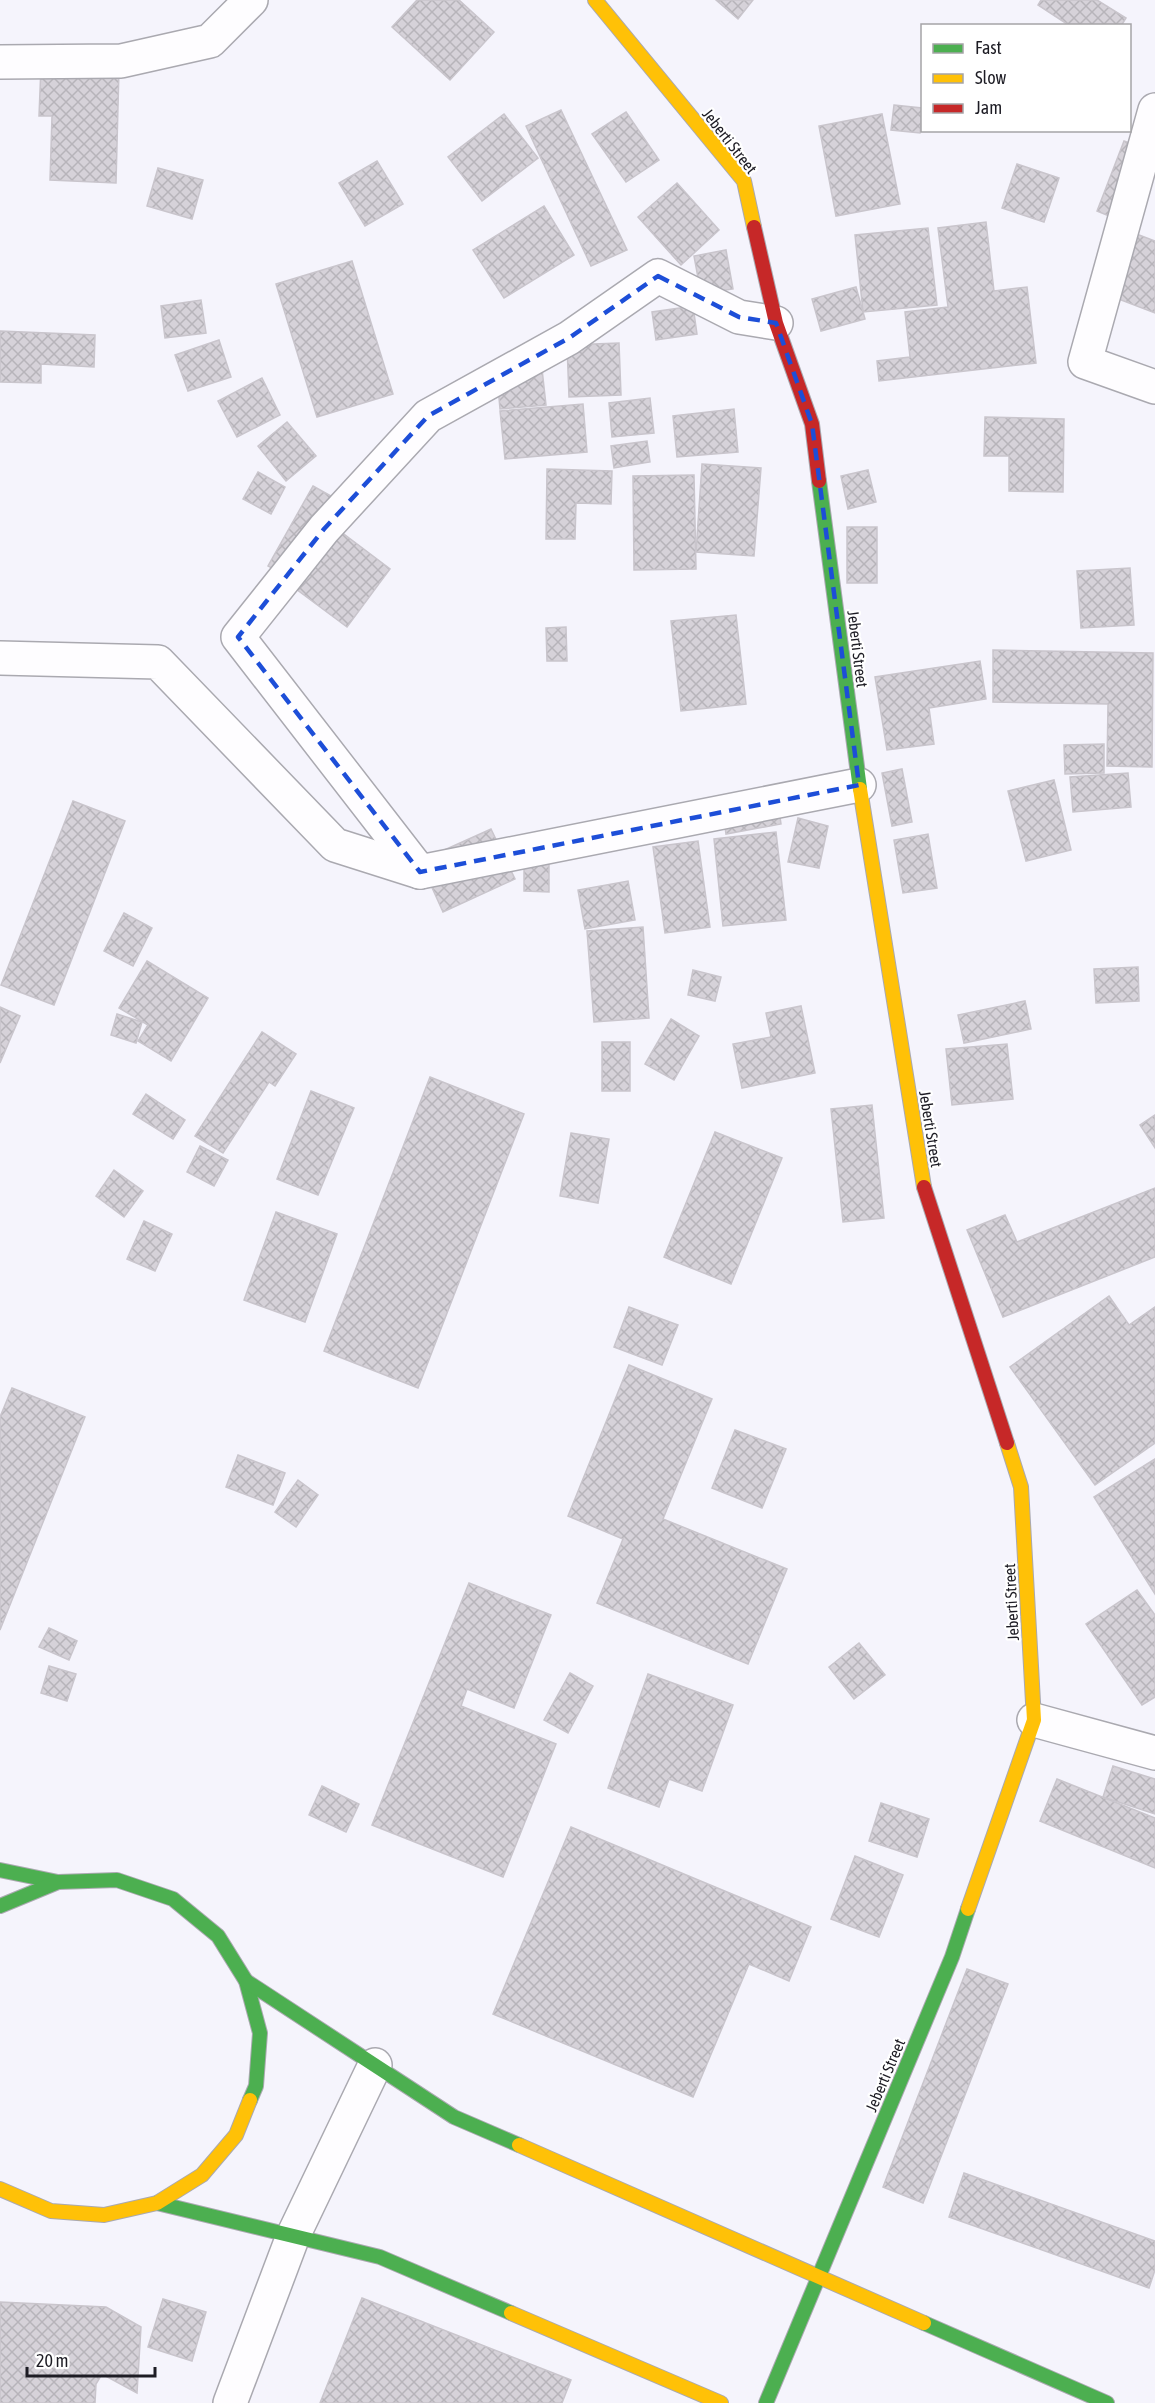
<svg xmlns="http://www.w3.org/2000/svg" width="1155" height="2403" font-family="'Asap Condensed',sans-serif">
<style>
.building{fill:url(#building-cross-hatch);stroke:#c9c5cc;stroke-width:1.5}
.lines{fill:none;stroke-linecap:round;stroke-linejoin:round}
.street-casing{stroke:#aaa9b0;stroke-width:36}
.fast-casing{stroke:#aaa9b0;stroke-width:16}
.slow-casing{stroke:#aaa9b0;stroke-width:16}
.jam-casing{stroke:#aaa9b0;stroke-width:16}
.street{stroke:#fefdff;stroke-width:33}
.fast{stroke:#4caf50;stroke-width:14}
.slow{stroke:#ffc107;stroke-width:14}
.jam{stroke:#c62828;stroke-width:14}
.marked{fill:none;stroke:#1d4ed8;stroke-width:4.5;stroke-dasharray:12 8;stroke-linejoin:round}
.labels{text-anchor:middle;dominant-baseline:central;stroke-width:4.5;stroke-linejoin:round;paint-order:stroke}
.street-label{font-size:16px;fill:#1d1c24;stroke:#fff}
</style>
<defs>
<pattern id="building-cross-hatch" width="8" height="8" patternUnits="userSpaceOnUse" patternTransform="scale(1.5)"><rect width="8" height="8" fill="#d6d2d9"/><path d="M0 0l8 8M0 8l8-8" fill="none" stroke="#b7b4ba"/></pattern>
</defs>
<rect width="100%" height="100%" fill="#f5f4fc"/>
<g class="building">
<path d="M417 0H459L494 32 450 80 392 27Z"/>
<path d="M716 0H753L738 19Z"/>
<path d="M1041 0H1097L1126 18 1121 26H1070L1038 5Z"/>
<path d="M41 66 119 69 116 183 50 180 52 116H39Z"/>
<path d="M894 105 922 108 920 133 891 130Z"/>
<path d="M561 110 627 250 591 266 526 126Z"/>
<path d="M626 112 659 160 626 182 592 134Z"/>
<path d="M504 114 538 158 482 201 448 157Z"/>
<path d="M882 114 900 204 836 216 819 126Z"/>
<path d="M1124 141 1151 151 1124 222 1097 211Z"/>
<path d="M377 161 403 204 365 226 339 183Z"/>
<path d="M1017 164 1059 178 1044 222 1002 208Z"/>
<path d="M158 168 203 180 192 219 147 206Z"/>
<path d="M677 183 719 230 681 265 638 217Z"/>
<path d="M544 206 574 255 504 298 473 250Z"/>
<path d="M986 222 994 291 1027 287 1036 363 879 381 877 361 910 357 905 312 948 307 938 228Z"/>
<path d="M928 228 937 305 863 312 855 235Z"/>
<path d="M1126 230 1155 241V313L1103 293Z"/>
<path d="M726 250 733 289 701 294 694 256Z"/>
<path d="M352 261 393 394 317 417 276 284Z"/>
<path d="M856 287 865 319 821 331 812 299Z"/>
<path d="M201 300 206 333 165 338 161 306Z"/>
<path d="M693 306 697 334 656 340 652 312Z"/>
<path d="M0 331 95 335 94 367 41 364V383L0 382Z"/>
<path d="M219 340 231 377 188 391 175 355Z"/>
<path d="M619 343 621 395 569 397 567 345Z"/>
<path d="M541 360 546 405 500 409 496 364Z"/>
<path d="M262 378 280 415 237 437 218 401Z"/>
<path d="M650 398 654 433 612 437 609 403Z"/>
<path d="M583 404 587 452 505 459 500 411Z"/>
<path d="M734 409 738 452 677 457 673 416Z"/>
<path d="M985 417 1064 419 1063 492 1009 491V456H984Z"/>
<path d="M287 422 316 456 286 481 258 446Z"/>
<path d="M647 441 650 462 614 468 611 446Z"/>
<path d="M702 464 761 468 754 556 696 552Z"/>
<path d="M547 469 612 471 611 504 576 503 575 539H546Z"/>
<path d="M868 470 876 502 848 509 841 476Z"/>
<path d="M258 472 285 487 271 514 243 499Z"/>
<path d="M694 475 696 569 634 570 633 476Z"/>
<path d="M313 486 331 496 286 576 268 566Z"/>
<path d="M328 522 390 569 347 627 284 580Z"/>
<rect x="847" y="527" width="30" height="56"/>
<path d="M1130 568 1134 625 1081 628 1077 571Z"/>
<path d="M736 615 746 704 681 711 671 621Z"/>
<path d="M566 627 567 661H547L546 628Z"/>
<path d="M993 650 1153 653 1152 767 1107 766 1108 704 993 702Z"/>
<path d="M980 661 986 699 929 708 934 744 887 750 875 677Z"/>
<path d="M1104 744V773L1065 774 1064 745Z"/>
<path d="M902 769 912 822 892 826 882 773Z"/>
<path d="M1128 773 1131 807 1073 812 1070 777Z"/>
<path d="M1054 780 1071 850 1026 861 1008 791Z"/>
<path d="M776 790 781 824 726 834 721 799Z"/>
<path d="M73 801 125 821 54 1005 1 985Z"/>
<path d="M798 818 828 826 819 868 788 862Z"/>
<path d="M491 829 515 879 443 912 420 861Z"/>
<path d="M776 832 786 920 723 926 714 839Z"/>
<path d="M928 834 937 888 903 893 894 840Z"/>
<path d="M698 841 710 927 665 933 653 847Z"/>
<path d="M524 859 549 860V892L524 891Z"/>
<path d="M628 881 635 920 585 929 578 890Z"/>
<path d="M124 913 152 928 133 966 104 951Z"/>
<path d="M643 927 649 1018 594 1022 587 931Z"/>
<path d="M147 961 208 998 171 1061 138 1041 148 1025 119 1008Z"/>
<path d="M1138 967 1139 1001 1096 1003 1094 969Z"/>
<path d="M693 970 721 977 715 1001 688 995Z"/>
<path d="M1025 1001 1031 1029 964 1043 958 1015Z"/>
<path d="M801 1006 815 1073 742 1088 733 1044 771 1037 766 1013Z"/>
<path d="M0 1007 20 1016 0 1063Z"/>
<path d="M117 1014 142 1022 136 1043 111 1035Z"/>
<path d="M671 1019 699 1036 674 1080 645 1064Z"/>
<path d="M262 1032 296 1054 275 1086 269 1082 223 1153 195 1136Z"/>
<rect x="602" y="1042" width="28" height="49"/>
<path d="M1007 1044 1013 1099 952 1105 946 1049Z"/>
<path d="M430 1077 524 1114 418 1388 324 1351Z"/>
<path d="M311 1091 354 1108 318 1195 277 1179Z"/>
<path d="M146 1094 185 1120 173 1139 133 1114Z"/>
<path d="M872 1105 884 1218 843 1222 831 1109Z"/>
<path d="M1155 1115V1148L1140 1125Z"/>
<path d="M715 1132 782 1158 731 1284 664 1257Z"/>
<path d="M571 1133 609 1139 598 1203 560 1196Z"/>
<path d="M200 1146 228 1160 214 1186 187 1172Z"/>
<path d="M114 1170 143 1191 124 1217 96 1196Z"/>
<path d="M1155 1188V1257L1003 1317 967 1230 1005 1215 1017 1242Z"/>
<path d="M276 1212 337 1234 305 1322 244 1300Z"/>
<path d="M144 1221 172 1234 155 1271 127 1259Z"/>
<path d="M1109 1296 1129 1325 1155 1307V1443L1095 1485 1010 1367Z"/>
<path d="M629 1307 678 1325 662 1365 614 1347Z"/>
<path d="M629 1365 712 1399 663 1519 787 1569 748 1664 597 1603 623 1539 568 1516Z"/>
<path d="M12 1388 85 1417 0 1630V1417Z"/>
<path d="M735 1430 786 1449 762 1508 712 1488Z"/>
<path d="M238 1455 285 1473 273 1505 226 1487Z"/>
<path d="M1155 1459V1594L1094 1497Z"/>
<path d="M298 1480 318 1495 296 1527 275 1512Z"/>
<path d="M469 1583 551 1615 514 1708 467 1689 461 1706 556 1744 503 1877 372 1825Z"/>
<path d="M1137 1590 1155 1615V1697L1142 1705 1086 1624Z"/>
<path d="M49 1628 77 1641 69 1660 39 1647Z"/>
<path d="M859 1643 885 1675 854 1699 829 1667Z"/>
<path d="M49 1666 76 1674 67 1701 41 1693Z"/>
<path d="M570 1673 593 1686 568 1733 544 1720Z"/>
<path d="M648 1674 733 1705 702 1791 669 1779 659 1807 608 1788Z"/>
<path d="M1113 1766 1155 1779V1814L1103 1797Z"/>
<path d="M1057 1779 1155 1818V1868L1040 1821Z"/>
<path d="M322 1786 359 1804 346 1832 309 1815Z"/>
<path d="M881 1803 929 1819 917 1857 869 1841Z"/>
<path d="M571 1827 811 1927 789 1981 749 1964 693 2097 493 2014Z"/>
<path d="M855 1856 903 1875 879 1937 831 1919Z"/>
<path d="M967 1969 1008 1984 923 2203 883 2187Z"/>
<path d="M964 2173 1155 2241V2270L1149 2288 949 2217Z"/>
<path d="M362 2298 571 2380 562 2403H320Z"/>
<path d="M163 2299 206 2312 192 2361 148 2347Z"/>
<path d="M0 2302 106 2307 141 2327 137 2393 102 2374 96 2384 95 2403H0Z"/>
</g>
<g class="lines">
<g class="street-casing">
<g id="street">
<path d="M0 62 121 61 210 41 251 0"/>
<path d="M1155 110 1085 362 1155 387"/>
<path d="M776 323 739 317 658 276 569 338 428 416 324 529 238 637 420 872 859 785"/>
<path d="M0 658 158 662 335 845 420 872"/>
<path d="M1034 1720 1155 1753"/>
<path d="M230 2403 293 2236 375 2065"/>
</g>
</g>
<g class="fast-casing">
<g id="fast">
<path d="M819 481 860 789"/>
<path d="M0 1870 58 1882"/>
<path d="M0 1906 58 1882 117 1880 173 1899 218 1936 246 1981 260 2033 256 2086 250 2100"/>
<path d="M246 1981 454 2117 519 2145"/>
<path d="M157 2203 380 2257 511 2313"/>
<path d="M924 2323 1107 2403"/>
<path d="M766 2403 952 1957 968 1909"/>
</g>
</g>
<g class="slow-casing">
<g id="slow">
<path d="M595 0 744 181 754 227"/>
<path d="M860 789 924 1187"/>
<path d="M968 1909 1034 1720 1021 1487 1007 1443"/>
<path d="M519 2145 924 2323"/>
<path d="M0 2189 51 2211 104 2215 157 2203 202 2175 236 2135 250 2100"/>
<path d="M511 2313 721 2403"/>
</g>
</g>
<g class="jam-casing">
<g id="jam">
<path d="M754 227 776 323 812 424 819 481"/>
<path d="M924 1187 1007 1443"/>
</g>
</g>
<use href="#street" class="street"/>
<use href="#fast" class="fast"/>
<use href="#slow" class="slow"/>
<use href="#jam" class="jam"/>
</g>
<path class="marked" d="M658 276 739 317 776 323 812 424 859 785 420 872 238 637 324 529 428 416 569 338Z"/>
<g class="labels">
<g class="street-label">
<text transform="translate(730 141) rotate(52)">Jeberti Street</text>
<text transform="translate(858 649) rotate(83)">Jeberti Street</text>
<text transform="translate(931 1129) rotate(81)">Jeberti Street</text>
<text transform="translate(1011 1602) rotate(-93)">Jeberti Street</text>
<text transform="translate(885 2075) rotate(-67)">Jeberti Street</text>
</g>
</g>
<rect x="921" y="24" width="210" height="108" fill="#ffffff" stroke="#a5a4a7" stroke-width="1.5"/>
<rect x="933" y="44" width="30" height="9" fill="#4caf50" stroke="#a5a4a7" stroke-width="1.5"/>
<text x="975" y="54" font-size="18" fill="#1d1c24">Fast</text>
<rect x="933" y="74" width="30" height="9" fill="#ffc107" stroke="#a5a4a7" stroke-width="1.5"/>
<text x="975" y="84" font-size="18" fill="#1d1c24">Slow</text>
<rect x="933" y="104" width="30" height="9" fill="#c62828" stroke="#a5a4a7" stroke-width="1.5"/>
<text x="975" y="114" font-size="18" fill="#1d1c24">Jam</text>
<path d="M27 2367v9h128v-9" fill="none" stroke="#1d1c24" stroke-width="3"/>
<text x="36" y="2367" font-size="18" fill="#1d1c24" stroke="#ffffff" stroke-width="4.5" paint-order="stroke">20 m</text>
</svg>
